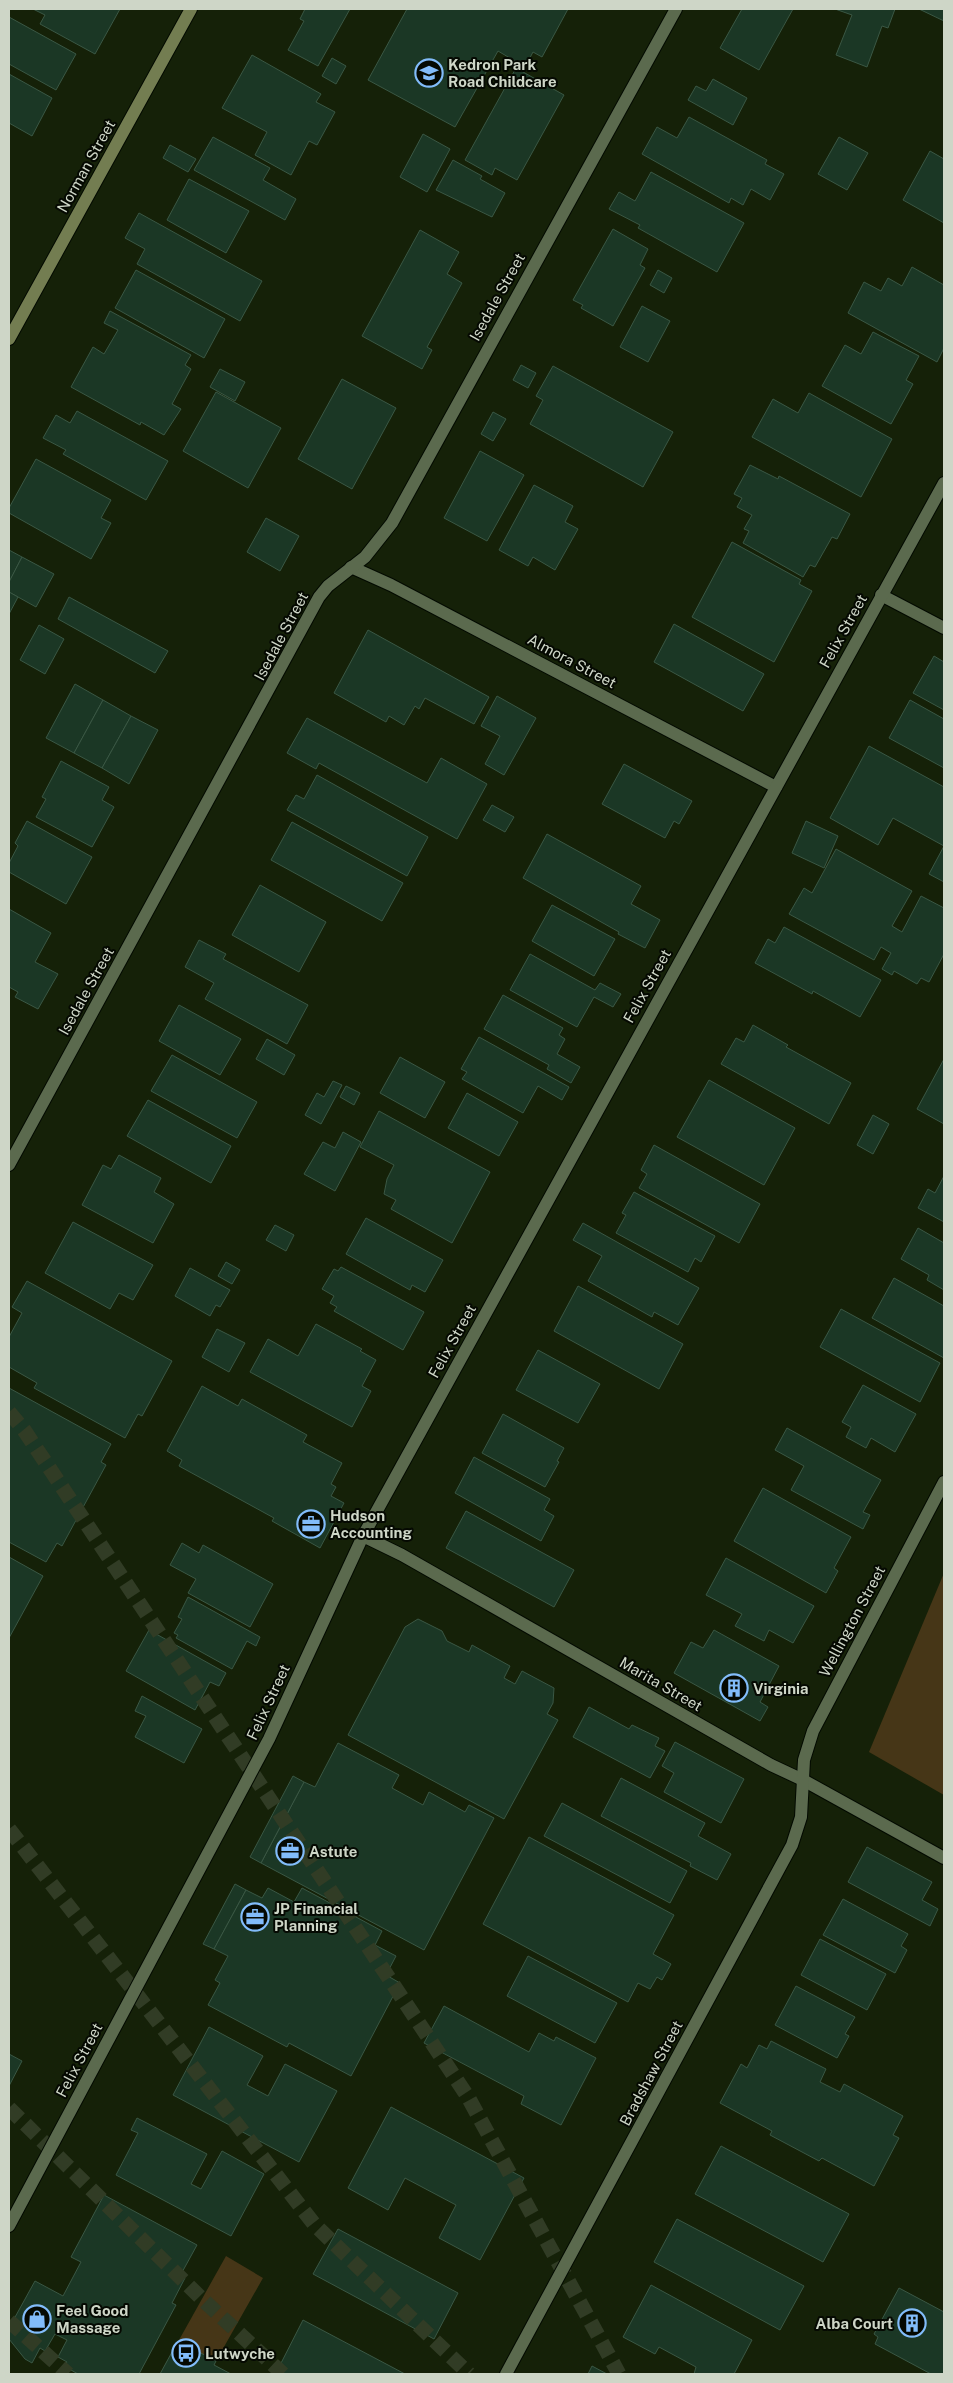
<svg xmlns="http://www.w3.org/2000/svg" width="953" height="2383" font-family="'Public Sans',sans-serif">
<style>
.green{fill:#463617}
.building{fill:#1b3725;stroke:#3a5744}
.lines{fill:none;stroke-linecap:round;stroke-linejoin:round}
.highway-tunnel{stroke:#313c25;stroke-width:15;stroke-dasharray:15 8;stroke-linecap:butt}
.street-casing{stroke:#030a00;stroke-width:14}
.secondary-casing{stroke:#030a00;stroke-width:14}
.street{stroke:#5b6a4e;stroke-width:12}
.secondary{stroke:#737d51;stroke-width:12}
.labels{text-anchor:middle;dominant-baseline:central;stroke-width:4;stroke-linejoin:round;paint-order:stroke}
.poi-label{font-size:15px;font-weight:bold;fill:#ced6c7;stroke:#050902;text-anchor:start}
.street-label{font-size:15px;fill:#ced6c7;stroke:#050902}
</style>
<rect width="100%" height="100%" fill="#152108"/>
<g class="green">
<path d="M944 1573V1795L869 1752Z"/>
<path d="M226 2256 263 2278 216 2361 169 2373 171 2374H160Z"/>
</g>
<g class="building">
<path d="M33 9H120L95 54 40 24 45 15Z"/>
<path d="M305 9H350L318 66 288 50 304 21 300 19Z"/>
<path d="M407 9H568L542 57 533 52 525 67 498 51 455 127 368 80Z"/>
<path d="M742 9H793L759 70 720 48Z"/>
<path d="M835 9H895L888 28 882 26 867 67 836 55 852 15Z"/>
<path d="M919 9H944V21Z"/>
<path d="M9 17 76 54 56 90 9 64Z"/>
<path d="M252 55 321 94 316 102 335 112 317 145 309 141 291 175 255 155 267 132 222 108Z"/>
<path d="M332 58 346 66 336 84 322 76Z"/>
<path d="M516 68 564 95 517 180 495 168 492 175 465 160Z"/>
<path d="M9 74 52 98 32 136 9 123Z"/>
<path d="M713 79 747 98 733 125 688 100 696 86 706 91Z"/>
<path d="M689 117 767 160 765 164 784 174 770 200 751 189 743 205 731 198 729 203 642 154 657 127 677 138Z"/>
<path d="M423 134 450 149 427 192 400 177Z"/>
<path d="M213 137 270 168 263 180 296 199 285 220 194 170Z"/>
<path d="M839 137 868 153 847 190 818 174Z"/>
<path d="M170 145 196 159 188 172 163 158Z"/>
<path d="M930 151 944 159V223L903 200Z"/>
<path d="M453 160 482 176 480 179 505 193 492 217 436 190Z"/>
<path d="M651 172 744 223 717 272 638 228 640 225 609 209 619 192 635 201Z"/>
<path d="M189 179 249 211 226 253 167 220Z"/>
<path d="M139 213 262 281 240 321 137 264 145 249 125 238Z"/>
<path d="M613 229 648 249 640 265 645 268 613 326 581 308 583 305 573 300Z"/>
<path d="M420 230 459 252 447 274 462 283 427 347 432 350 422 369 362 336Z"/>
<path d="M912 267 944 285V348L937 362 848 313 864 282 881 291 888 278 902 286Z"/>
<path d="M136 270 225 319 204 358 115 308Z"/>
<path d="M658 270 672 278 664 293 650 285Z"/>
<path d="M642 306 670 321 648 362 620 347Z"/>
<path d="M110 311 191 355 185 365 191 369 172 404 181 409 164 435 141 422 140 425 71 387 93 347 104 354 118 330 104 323Z"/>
<path d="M873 332 919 356 906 380 913 384 891 424 822 386 845 345 861 354Z"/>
<path d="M521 365 536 373 528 388 513 380Z"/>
<path d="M553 366 673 432 643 487 530 424 543 400 536 396Z"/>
<path d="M220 369 245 382 235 401 210 387Z"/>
<path d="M342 379 396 408 352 489 298 459Z"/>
<path d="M216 392 281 428 248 488 183 451Z"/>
<path d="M809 393 892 439 861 497 752 437 773 399 798 413Z"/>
<path d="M77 411 168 461 146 500 63 454 66 450 43 438 56 415 70 423Z"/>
<path d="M493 412 506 419 493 441 481 434Z"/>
<path d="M480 451 524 475 487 541 444 518Z"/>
<path d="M36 459 111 500 101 518 111 523 91 559 9 513V508Z"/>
<path d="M750 465 778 479 779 476 850 514 837 539 832 537 815 567 810 565 803 577 743 543 749 531 744 529 752 515 737 507 742 498 734 494Z"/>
<path d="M534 485 573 506 565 522 578 529 555 570 533 557 528 566 499 550Z"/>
<path d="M266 518 299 536 280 571 247 552Z"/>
<path d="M732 542 801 580 799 584 812 591 774 662 692 617Z"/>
<path d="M9 550 22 557 9 582Z"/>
<path d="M22 557 54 574 36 607 9 592V582Z"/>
<path d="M9 592 18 597 9 614Z"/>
<path d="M69 597 168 651 155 673 58 619Z"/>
<path d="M674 624 764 674 743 711 654 662Z"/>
<path d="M39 625 64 639 45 674 20 660Z"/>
<path d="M368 630 489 697 474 724 425 698 419 709 415 706 404 725 389 716 386 722 334 693Z"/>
<path d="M934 656 944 662V710L913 693Z"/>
<path d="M75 684 103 700 74 753 46 738Z"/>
<path d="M497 696 536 718 504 775 485 764 500 736 481 726Z"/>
<path d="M103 700 131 716 102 768 74 753Z"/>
<path d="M910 700 944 719V768L889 738Z"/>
<path d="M131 716 158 730 129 784 102 768Z"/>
<path d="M307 718 427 783 441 758 487 784 457 839 319 763 316 769 287 753Z"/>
<path d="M869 746 944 787V882L929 874 944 846 893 818 878 845 830 818Z"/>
<path d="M61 761 109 787 102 800 114 807 92 847 36 817 46 799 42 797Z"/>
<path d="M624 764 692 801 679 824 674 821 665 838 602 804Z"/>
<path d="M317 775 428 837 407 876 287 810 296 795 304 799Z"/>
<path d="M492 805 514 817 505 832 483 820Z"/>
<path d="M27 821 92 857 66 904 9 872V863L18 846 15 843Z"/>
<path d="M806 821 838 836 824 868 792 853Z"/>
<path d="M292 822 403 883 382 921 271 860Z"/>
<path d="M547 834 641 886 631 904 660 920 645 948 618 934 619 932 523 878Z"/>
<path d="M836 849 912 891 892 926 902 932 921 896 944 908V954L929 982 921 978 917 984 894 971 892 975 882 969 891 953 881 947 874 960 789 914 804 888 812 893Z"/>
<path d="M260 885 326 922 299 972 232 935Z"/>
<path d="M552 905 615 939 594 976 532 941Z"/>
<path d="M9 909 51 933 35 962 58 974 38 1009 15 997 18 992 9 987Z"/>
<path d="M784 927 881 980 860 1017 813 991 812 994 755 963 768 939 775 943Z"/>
<path d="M199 940 226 954 223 959 308 1005 287 1044 205 999 214 983 185 967Z"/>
<path d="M530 954 595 990 600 983 621 994 613 1007 594 997 577 1027 510 990Z"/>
<path d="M503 995 563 1028 559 1035 565 1039 557 1054 580 1067 571 1083 547 1069 549 1065 484 1029Z"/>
<path d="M179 1005 241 1039 220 1075 159 1041Z"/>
<path d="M753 1025 788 1045 786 1047 851 1083 829 1124 721 1064 736 1038 744 1042Z"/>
<path d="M479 1037 569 1087 562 1100 538 1086 523 1113 462 1079 467 1072 461 1069Z"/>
<path d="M267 1039 295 1055 284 1075 256 1059Z"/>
<path d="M172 1055 257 1102 237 1138 151 1091Z"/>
<path d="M400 1057 445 1082 425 1118 380 1093Z"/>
<path d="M944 1059V1124L917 1109Z"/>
<path d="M709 1080 795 1128 764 1185 677 1137Z"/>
<path d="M333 1081 342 1085 321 1124 305 1115 317 1093 324 1097Z"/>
<path d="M346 1086 360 1093 354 1105 340 1097Z"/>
<path d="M467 1093 518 1122 499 1156 448 1128Z"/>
<path d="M148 1100 231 1146 211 1183 127 1136Z"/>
<path d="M379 1111 490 1172 452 1243 391 1209 396 1200 384 1194 387 1179 394 1165 360 1147Z"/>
<path d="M873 1115 889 1124 873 1154 857 1145Z"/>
<path d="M343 1132 361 1142 335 1191 304 1174 323 1142 335 1148Z"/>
<path d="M654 1145 760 1204 739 1243 639 1188 647 1174 641 1170Z"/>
<path d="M119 1155 161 1178 154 1192 174 1204 153 1243 82 1205 103 1165 111 1169Z"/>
<path d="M944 1176V1222L918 1208 928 1189 935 1193Z"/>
<path d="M634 1192 715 1236 701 1262 695 1258 688 1272 616 1233 626 1215 622 1213Z"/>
<path d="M366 1218 443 1260 425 1292 412 1285 410 1290 346 1254Z"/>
<path d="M73 1222 153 1265 133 1300 119 1293 110 1309 45 1273Z"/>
<path d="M583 1223 699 1288 678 1325 654 1312 652 1317 588 1281 602 1256 573 1240Z"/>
<path d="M275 1225 294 1235 286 1251 266 1240Z"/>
<path d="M918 1228 944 1243V1290L927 1280 929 1275 901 1259Z"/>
<path d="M226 1262 240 1270 232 1284 218 1276Z"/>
<path d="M341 1267 424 1312 403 1350 334 1311 337 1307 330 1303 334 1296 322 1289 334 1269 338 1271Z"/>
<path d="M190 1268 230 1290 220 1307 216 1305 210 1316 175 1296Z"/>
<path d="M894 1278 944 1306V1358L872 1318Z"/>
<path d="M27 1281 172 1361 142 1416 138 1414 125 1438 34 1388 37 1383 9 1367V1337L22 1313 12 1307Z"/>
<path d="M578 1286 683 1344 659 1389 554 1331Z"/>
<path d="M841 1309 940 1363 920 1402 820 1347Z"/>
<path d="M316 1324 362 1349 360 1351 376 1360 362 1386 371 1391 352 1427 250 1372 268 1339 298 1356Z"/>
<path d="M217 1329 245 1343 229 1372 202 1357Z"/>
<path d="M538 1350 600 1384 578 1423 516 1390Z"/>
<path d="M863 1385 916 1414 895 1452 871 1438 866 1448 846 1437 851 1427 842 1422Z"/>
<path d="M202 1386 238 1406 242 1399 307 1435 303 1442 342 1463 331 1484 336 1487 331 1496 344 1503 320 1548 272 1521 274 1518 179 1466 182 1460 167 1451Z"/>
<path d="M9 1388 111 1444 101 1462 106 1465 62 1546 57 1543 46 1562 9 1542Z"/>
<path d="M503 1414 564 1448 557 1461 559 1462 545 1487 482 1453Z"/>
<path d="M787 1428 881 1480 863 1512 870 1515 863 1529 791 1490 804 1466 775 1450Z"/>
<path d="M474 1457 550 1499 544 1510 554 1516 541 1541 455 1493Z"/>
<path d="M763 1488 851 1537 834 1568 838 1571 826 1593 734 1541Z"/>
<path d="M466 1511 574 1570 554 1607 446 1548Z"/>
<path d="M182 1543 199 1553 203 1545 273 1584 250 1627 188 1593 196 1579 170 1565Z"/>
<path d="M9 1557 43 1576 9 1638Z"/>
<path d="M726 1558 814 1606 793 1643 769 1630 764 1641 735 1626 742 1614 706 1595Z"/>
<path d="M188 1597 260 1637 256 1646 247 1641 232 1669 176 1638 178 1635 174 1633 182 1619 178 1617Z"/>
<path d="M418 1619 442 1631 447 1641 469 1652 472 1645 510 1666 504 1678 515 1684 522 1671 554 1688 553 1703 547 1714 558 1720 504 1819 348 1735 405 1627Z"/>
<path d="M149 1630 226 1673 219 1686 210 1682 195 1710 126 1671Z"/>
<path d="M714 1630 779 1666 760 1702 768 1707 760 1721 674 1673 691 1642 703 1648Z"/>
<path d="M142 1696 202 1729 184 1763 135 1737 146 1716 135 1711Z"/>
<path d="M589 1707 629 1729 632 1725 659 1738 655 1746 665 1751 650 1778 573 1737Z"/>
<path d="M675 1742 744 1779 721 1823 664 1792 674 1773 662 1766Z"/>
<path d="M338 1743 399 1775 392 1788 423 1805 429 1792 465 1812 469 1805 494 1818 424 1950 261 1863 304 1782 315 1787Z"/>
<path d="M293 1776 304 1782 261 1863 250 1857Z"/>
<path d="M621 1778 705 1823 698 1836 731 1854 717 1880 690 1866 691 1863 601 1816Z"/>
<path d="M562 1803 687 1871 670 1903 544 1836Z"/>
<path d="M529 1837 674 1915 653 1954 671 1964 662 1980 657 1977 650 1989 638 1983 628 2002 483 1924Z"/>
<path d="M867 1847 932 1882 922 1900 938 1909 930 1926 848 1882Z"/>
<path d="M235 1884 246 1890 214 1949 203 1944Z"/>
<path d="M268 1888 294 1902 302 1888 382 1931 375 1945 396 1956 386 1975 400 1983 351 2076 289 2043 287 2047 208 2005 220 1983 215 1980 228 1956 214 1949 246 1890 262 1898Z"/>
<path d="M843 1899 908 1934 901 1946 907 1950 895 1973 823 1935Z"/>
<path d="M820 1939 886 1974 867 2010 801 1975Z"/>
<path d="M528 1956 617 2003 595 2043 507 1996Z"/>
<path d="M796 1986 855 2017 845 2034 849 2036 837 2058 775 2025Z"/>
<path d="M444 2006 529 2052 539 2033 554 2041 556 2037 596 2058 561 2125 521 2104 524 2096 424 2043Z"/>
<path d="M209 2027 263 2056 247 2085 268 2096 285 2064 337 2091 299 2162 173 2095Z"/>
<path d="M771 2041 826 2069 820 2082 840 2092 844 2084 903 2116 893 2135 899 2138 874 2186 822 2158 819 2161 770 2135 772 2131 720 2103 741 2064 747 2068 759 2045 767 2049Z"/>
<path d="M9 2054 22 2061 9 2086Z"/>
<path d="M391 2107 524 2178 480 2260 439 2238 456 2205 405 2178 388 2210 348 2188Z"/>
<path d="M137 2118 207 2154 191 2184 201 2189 222 2151 264 2174 231 2236 116 2175 138 2133 131 2130Z"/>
<path d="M721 2146 849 2214 823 2262 695 2194Z"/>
<path d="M104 2195 197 2245 180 2276 185 2278 172 2303 176 2305 139 2374H78L64 2366 67 2362 58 2357 67 2340 55 2334 45 2351 40 2348 32 2363 25 2359 9 2339V2328L35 2281 63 2296 81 2262 71 2257Z"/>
<path d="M677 2219 804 2286 780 2330 654 2262Z"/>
<path d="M338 2229 458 2293 434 2339 313 2274Z"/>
<path d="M651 2285 752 2340 734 2374H694L696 2367 659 2347 655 2354 623 2337Z"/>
<path d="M899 2288 944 2312V2374H931L875 2344 878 2337 874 2334Z"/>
<path d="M303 2320 405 2374H283L277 2371Z"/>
<path d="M178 2341 216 2361 214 2365 231 2374H160Z"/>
<path d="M592 2366 607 2374H588Z"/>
</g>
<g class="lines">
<g class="highway-tunnel">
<path d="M9 1412 24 1430 468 2097 619 2374"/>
<path d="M9 1829 314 2224 469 2374"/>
<path d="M9 2108 202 2299 283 2374"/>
<path d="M9 2321 68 2374"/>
</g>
<g class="street-casing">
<g id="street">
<path d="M351 567 391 585 776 787"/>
<path d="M881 595 944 628"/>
<path d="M9 1165 319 597 328 586 365 557 392 523 676 9"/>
<path d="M363 1536 402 1555 771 1765 803 1780 944 1858"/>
<path d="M9 2226 269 1739 363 1536 944 483"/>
<path d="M506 2374 792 1845 801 1817 804 1760 813 1731 944 1482"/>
</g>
</g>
<g class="secondary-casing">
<path id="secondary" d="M9 339 191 9"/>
</g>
<use href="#street" class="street"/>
<use href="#secondary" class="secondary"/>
</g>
<defs>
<g id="school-ring" transform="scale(1.4375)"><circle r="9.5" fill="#050902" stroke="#82bcfa" stroke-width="1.5"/><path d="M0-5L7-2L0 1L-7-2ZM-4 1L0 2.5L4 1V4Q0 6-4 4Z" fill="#82bcfa"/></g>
<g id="office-ring" transform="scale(1.4375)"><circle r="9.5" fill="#050902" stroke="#82bcfa" stroke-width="1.5"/><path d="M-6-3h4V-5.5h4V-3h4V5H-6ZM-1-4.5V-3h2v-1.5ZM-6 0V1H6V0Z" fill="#82bcfa"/></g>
<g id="building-ring" transform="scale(1.4375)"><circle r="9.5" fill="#050902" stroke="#82bcfa" stroke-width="1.5"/><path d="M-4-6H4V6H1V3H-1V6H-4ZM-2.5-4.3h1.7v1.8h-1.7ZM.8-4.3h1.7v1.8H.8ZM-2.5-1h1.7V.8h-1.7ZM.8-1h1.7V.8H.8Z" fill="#82bcfa"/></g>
<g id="shop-ring" transform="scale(1.4375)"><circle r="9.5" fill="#050902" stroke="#82bcfa" stroke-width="1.5"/><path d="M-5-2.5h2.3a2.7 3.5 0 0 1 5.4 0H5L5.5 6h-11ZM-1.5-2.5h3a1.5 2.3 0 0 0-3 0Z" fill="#82bcfa"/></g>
<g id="bus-ring" transform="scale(1.4375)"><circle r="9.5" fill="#050902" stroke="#82bcfa" stroke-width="1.5"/><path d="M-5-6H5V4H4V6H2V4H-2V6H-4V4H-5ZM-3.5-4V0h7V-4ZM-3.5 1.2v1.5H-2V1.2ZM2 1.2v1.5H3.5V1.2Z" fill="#82bcfa"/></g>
</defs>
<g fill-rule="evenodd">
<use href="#school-ring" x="429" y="73"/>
<use href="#office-ring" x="311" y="1524"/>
<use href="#building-ring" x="734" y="1688"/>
<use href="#office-ring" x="290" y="1851"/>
<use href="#office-ring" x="255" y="1917"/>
<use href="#shop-ring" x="37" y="2319"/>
<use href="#building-ring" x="912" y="2323"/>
<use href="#bus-ring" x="186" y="2353"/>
</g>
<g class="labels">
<g class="poi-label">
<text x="448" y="64">Kedron Park<tspan x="448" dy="17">Road Childcare</tspan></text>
<text x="330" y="1515">Hudson<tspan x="330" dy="17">Accounting</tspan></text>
<text x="753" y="1688">Virginia</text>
<text x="309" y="1851">Astute</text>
<text x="274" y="1908">JP Financial<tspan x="274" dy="17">Planning</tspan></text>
<text x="56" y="2310">Feel Good<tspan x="56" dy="17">Massage</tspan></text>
<text x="893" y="2323" text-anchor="end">Alba Court</text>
<text x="205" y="2353">Lutwyche</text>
</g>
<g class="street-label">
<text transform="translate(86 166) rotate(-61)">Norman Street</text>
<text transform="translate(497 297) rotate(-61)">Isedale Street</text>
<text transform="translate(843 631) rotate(-61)">Felix Street</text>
<text transform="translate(281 636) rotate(-62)">Isedale Street</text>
<text transform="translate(572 661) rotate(28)">Almora Street</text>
<text transform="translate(647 986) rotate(-61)">Felix Street</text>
<text transform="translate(86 991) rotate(-61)">Isedale Street</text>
<text transform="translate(452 1341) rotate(-61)">Felix Street</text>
<text transform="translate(852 1621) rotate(-62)">Wellington Street</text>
<text transform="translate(661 1684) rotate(30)">Marita Street</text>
<text transform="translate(268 1702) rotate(-65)">Felix Street</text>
<text transform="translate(79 2060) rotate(-62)">Felix Street</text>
<text transform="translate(651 2073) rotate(-62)">Bradshaw Street</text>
</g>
</g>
<rect width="953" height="2383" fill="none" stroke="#ced6c7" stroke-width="20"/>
</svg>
